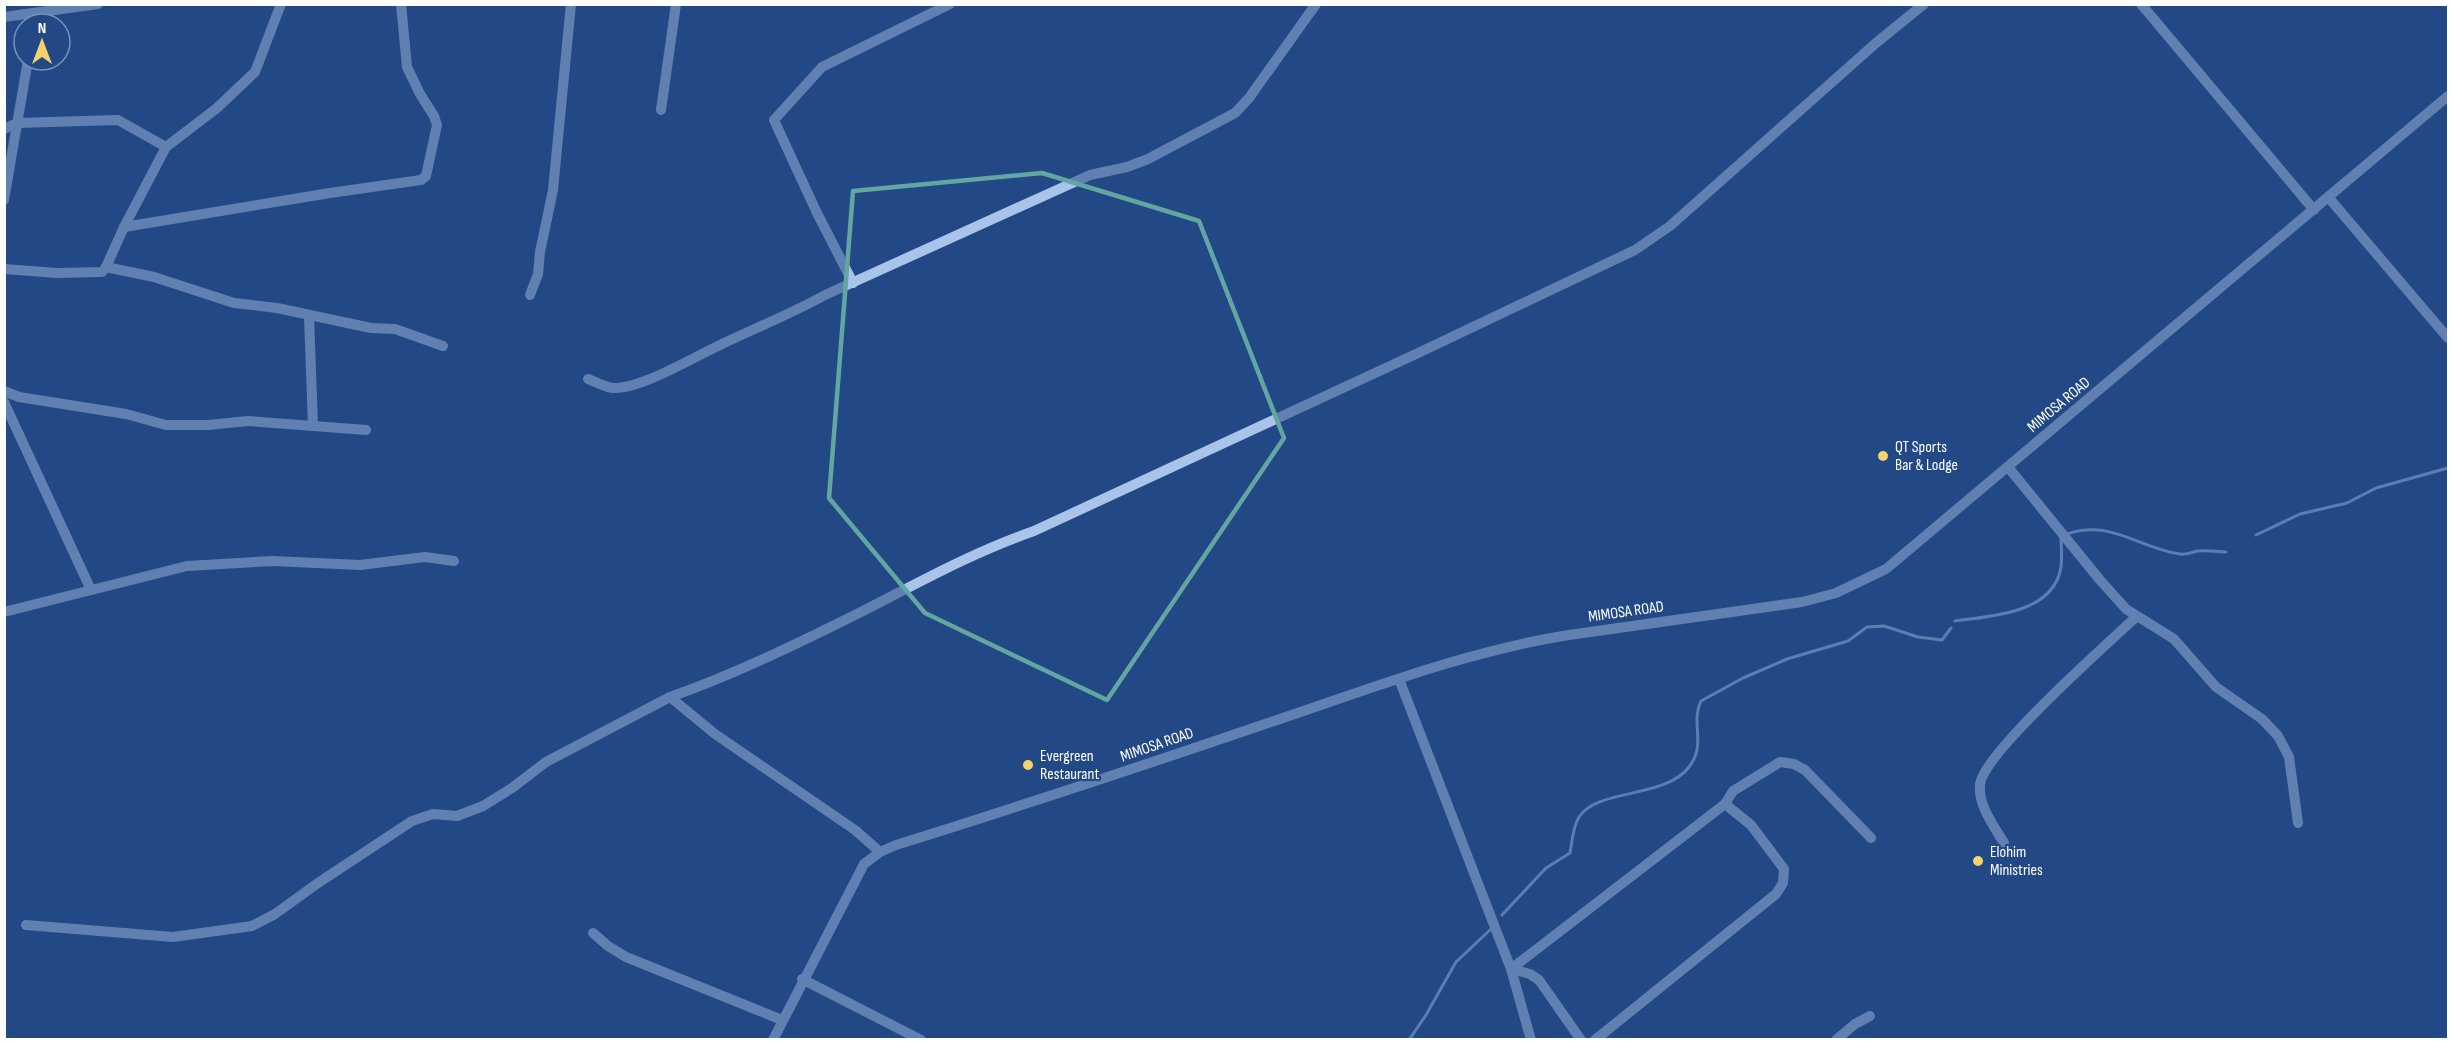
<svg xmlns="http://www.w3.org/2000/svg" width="2453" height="1044" font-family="'Sofia Sans Condensed',sans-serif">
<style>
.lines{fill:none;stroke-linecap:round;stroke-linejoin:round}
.stream{stroke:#9ebeea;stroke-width:3}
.minor{stroke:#aac4e9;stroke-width:10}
.marked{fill:none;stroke:#63a6a1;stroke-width:4.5;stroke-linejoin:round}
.poi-dot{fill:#f5d36c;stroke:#224985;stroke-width:2}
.labels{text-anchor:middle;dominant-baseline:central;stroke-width:4.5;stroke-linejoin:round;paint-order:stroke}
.street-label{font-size:16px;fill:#fff;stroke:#224985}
.poi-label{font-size:16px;fill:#fff;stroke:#224985;text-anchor:start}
</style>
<rect width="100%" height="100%" fill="#224985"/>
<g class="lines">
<g class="stream">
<path d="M2067 534C2111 519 2138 548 2180 554 2187 555 2192 552 2198 551 2207 550 2217 552 2226 552"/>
<path d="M2256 535 2300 514 2347 503 2376 488 2448 468"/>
<path d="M1955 621C1990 616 2049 614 2060 572 2063 561 2061 549 2061 538"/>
<path d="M1502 915 1546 868 1570 853C1572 842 1573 826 1579 817 1598 788 1665 799 1689 767 1707 744 1690 723 1701 701L1743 678 1787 659 1848 641 1867 627 1884 626 1918 637 1942 640 1951 628"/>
<path d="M1409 1040 1426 1015 1456 962 1491 929"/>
</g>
<g class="minor">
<path d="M2141 4 2314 210"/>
<path d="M4 17 98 4"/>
<path d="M661 110 676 4"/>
<path d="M4 129 17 123 118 120 166 147"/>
<path d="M2329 198 2448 338"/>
<path d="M4 200 28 60"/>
<path d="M124 227 330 193 421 180 426 176 437 125 434 116 420 94 407 67 401 4"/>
<path d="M106 267 154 277 234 303 277 308 371 328 395 329 443 346"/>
<path d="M4 269 57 273 102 272 106 267 124 227 166 147 217 108 255 72 281 4"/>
<path d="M853 283 817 213 774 120 822 67 950 4"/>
<path d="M530 295 538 274 540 252 553 190 571 4"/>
<path d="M309 316 313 426"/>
<path d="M588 379C596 382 606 388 614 388 641 389 694 357 720 345 755 328 791 314 825 295L1090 175 1127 167 1148 159 1235 113 1249 98 1316 4"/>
<path d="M4 391 19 397 126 414 166 425H208L248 421 366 430"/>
<path d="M4 402 91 590"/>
<path d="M2008 467 2100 580 2126 609 2174 639 2216 687 2262 719 2278 736 2289 757 2298 823"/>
<path d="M4 612 187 566 273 561 360 565 425 557 454 561"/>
<path d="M1399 679 1511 969 1531 1040"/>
<path d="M2004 843C1994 826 1978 806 1980 784 1984 753 2107 644 2136 617"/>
<path d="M880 852 855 830 715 734 670 697C735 674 799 643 861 612 918 583 973 552 1034 531L1416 354 1635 250 1670 226 1876 43 1924 4"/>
<path d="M26 925 173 937 252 926 275 914 318 883 412 821 433 814 457 816 483 806 512 788 546 762 670 697"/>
<path d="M593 933 608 946 626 957 782 1020"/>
<path d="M1511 969 1725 804 1733 791 1780 762 1794 764 1805 770 1871 838"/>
<path d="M1511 969 1530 974 1539 980 1581 1040"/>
<path d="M802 979 921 1040"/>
<path d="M773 1040 864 864 880 852 896 845C1021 806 1145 765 1268 723 1367 690 1466 651 1569 635L1802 602 1836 593 1886 569 2448 96"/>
<path d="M1595 1040 1776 894 1783 883 1784 869 1751 825 1725 804"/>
<path d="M1836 1040 1855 1024 1870 1016"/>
</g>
</g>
<path d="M0 0H2453V1044H0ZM1042 173 1199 221 1284 438 1107 700 925 613 829 498 853 191Z" fill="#224985" fill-opacity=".55" fill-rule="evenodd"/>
<path class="marked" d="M1042 173 1199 221 1284 438 1107 700 925 613 829 498 853 191Z"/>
<g class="poi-dot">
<circle cx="1883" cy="456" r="6"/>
<circle cx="1028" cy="765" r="6"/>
<circle cx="1978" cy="861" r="6"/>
</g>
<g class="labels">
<g class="street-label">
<text transform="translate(2059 405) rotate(-40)">MIMOSA ROAD</text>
<text transform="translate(1626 612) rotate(-8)">MIMOSA ROAD</text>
<text transform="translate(1157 745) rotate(-19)">MIMOSA ROAD</text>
</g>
<g class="poi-label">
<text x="1895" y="447">QT Sports<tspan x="1895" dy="18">Bar &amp; Lodge</tspan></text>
<text x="1040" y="756">Evergreen<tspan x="1040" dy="18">Restaurant</tspan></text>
<text x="1990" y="852">Elohim<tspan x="1990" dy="18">Ministries</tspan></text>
</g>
</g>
<rect width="2453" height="1044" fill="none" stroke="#ffffff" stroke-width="12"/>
<g transform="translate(42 42)"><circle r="28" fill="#224985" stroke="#7a92b6" stroke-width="1.5"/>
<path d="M0-4.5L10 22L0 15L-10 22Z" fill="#f5d36c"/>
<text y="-9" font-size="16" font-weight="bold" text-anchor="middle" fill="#ffffff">N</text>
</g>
</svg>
